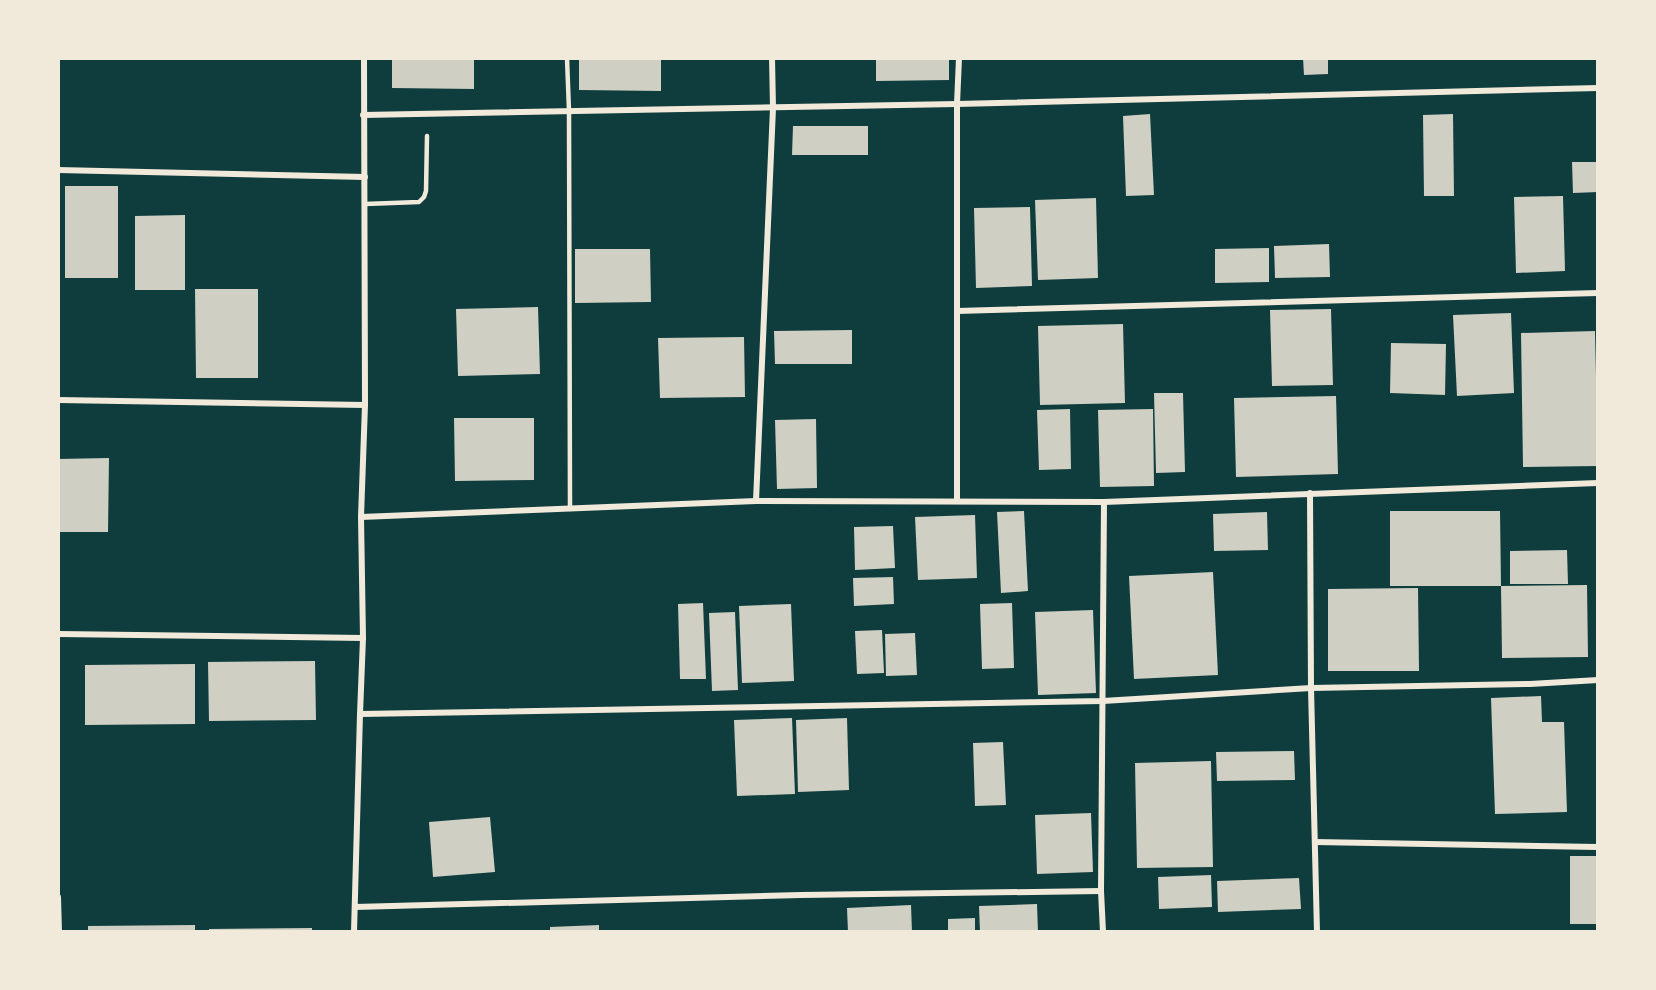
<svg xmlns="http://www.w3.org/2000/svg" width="1656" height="990" font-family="'Public Sans',sans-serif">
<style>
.building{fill:#cfcfc3}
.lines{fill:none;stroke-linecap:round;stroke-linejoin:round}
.service{stroke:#f1e9da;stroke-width:4.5}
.minor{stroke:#f1e9da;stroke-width:6}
</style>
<rect width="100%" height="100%" fill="#0f3d3e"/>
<g class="building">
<path d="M392 58H474V89L392 88Z"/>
<path d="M579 58H661V91L579 90Z"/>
<path d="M876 58H949V80L876 81Z"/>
<path d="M1303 58H1328V74L1304 75Z"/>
<path d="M1150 114 1154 195 1126 196 1123 116Z"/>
<path d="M1453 114 1454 196H1424L1423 115Z"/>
<path d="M793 126H868V155H792Z"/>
<path d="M1572 162H1598V192L1573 193Z"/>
<rect x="65" y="186" width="53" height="92"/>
<path d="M1563 196 1565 271 1516 273 1514 197Z"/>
<path d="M1096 198 1098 278 1038 280 1035 200Z"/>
<path d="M1030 207 1032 286 976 288 974 208Z"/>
<path d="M185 215V290H135V216Z"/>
<path d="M1329 244 1330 277 1275 278 1274 246Z"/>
<path d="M1269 248V282L1215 283V249Z"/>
<path d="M575 249H650L651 302 575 303Z"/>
<path d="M195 289H258V378H196Z"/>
<path d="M538 307 540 374 458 376 456 309Z"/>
<path d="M1331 309 1333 385 1272 386 1270 310Z"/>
<path d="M1511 313 1514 393 1457 396 1453 315Z"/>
<path d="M1123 324 1125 403 1040 405 1038 326Z"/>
<path d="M852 330V364H775L774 331Z"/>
<path d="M1595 331 1598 466 1523 467 1521 333Z"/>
<path d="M744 337 745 397 660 398 658 338Z"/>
<path d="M1391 343 1446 344 1445 395 1390 393Z"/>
<path d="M1154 393H1183L1185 472 1156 473Z"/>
<path d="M1336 396 1338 474 1236 477 1234 398Z"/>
<path d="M1070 409 1071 469 1039 470 1037 410Z"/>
<path d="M1153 409 1154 486 1100 487 1098 410Z"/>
<path d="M454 418H534V480L455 481Z"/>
<path d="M816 419 817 488 777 489 775 420Z"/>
<path d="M109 458 108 532H58V459Z"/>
<path d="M1024 511 1028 591 1001 593 997 512Z"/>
<path d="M1390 511H1500L1501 586 1587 585 1588 657 1502 658 1501 586H1390Z"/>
<path d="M1267 512 1268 550 1214 551 1213 514Z"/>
<path d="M975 515 977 578 918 580 915 517Z"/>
<path d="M893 526 895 568 855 570 854 527Z"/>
<path d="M1567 550 1568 584H1510V551Z"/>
<path d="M1213 572 1218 675 1134 679 1129 576Z"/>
<path d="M893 577 894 604 854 606 853 578Z"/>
<path d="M1418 588 1419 671H1328V589Z"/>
<path d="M703 603 706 679H680L678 604Z"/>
<path d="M1012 603 1014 668 982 669 980 604Z"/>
<path d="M791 604 794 681 742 683 739 606Z"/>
<path d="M1093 610 1096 693 1038 695 1035 612Z"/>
<path d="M735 612 738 690 712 691 709 613Z"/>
<path d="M882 630 884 673 857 674 855 631Z"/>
<path d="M915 633 917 675 886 676 885 634Z"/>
<path d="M315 661 316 720 209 721 208 662Z"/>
<path d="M195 664V724L85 725V665Z"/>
<path d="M1541 696 1542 722H1564L1567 812 1495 814 1491 698Z"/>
<path d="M792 718 795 794 737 796 734 720Z"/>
<path d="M847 718 849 790 798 792 796 720Z"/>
<path d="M1003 742 1006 805 975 806 973 743Z"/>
<path d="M1294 751 1295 780 1217 781 1216 752Z"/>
<path d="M1211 761 1213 867 1137 868 1135 763Z"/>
<path d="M1091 813 1093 872 1037 874 1035 815Z"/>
<path d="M490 817 495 872 433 877 429 822Z"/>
<rect x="1570" y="856" width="28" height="68"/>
<path d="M1211 875 1212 907 1159 909 1158 877Z"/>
<path d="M1299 878 1301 909 1218 912 1217 881Z"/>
<path d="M1037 904 1038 932H980L979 906Z"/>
<path d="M911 905 912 932H848L847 908Z"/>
<path d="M975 918V932H948V919Z"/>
<path d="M195 925V932H88V926Z"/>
<path d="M599 925V932H550V927Z"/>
<path d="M312 928V932H209V929Z"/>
</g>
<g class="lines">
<g class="service">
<path d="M567 58 569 111 570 509"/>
<path d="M365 204 419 202 424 197 426 191 427 136"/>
</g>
<g class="minor">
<path d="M363 115 957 104 1598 88"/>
<path d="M58 170 365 177"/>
<path d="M957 311 1598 293"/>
<path d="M58 400 365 405"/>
<path d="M1310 493 1311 688 1317 932"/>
<path d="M756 501 773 108 772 58"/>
<path d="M957 501V104L959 58"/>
<path d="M361 517 756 501 1104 502 1598 483"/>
<path d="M58 634 363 638"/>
<path d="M360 714 1103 701 1311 688 1530 684 1598 680"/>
<path d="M1315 842 1598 847"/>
<path d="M58 897 59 932"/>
<path d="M355 907 801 895 1101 891"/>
<path d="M354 932 360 714 363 638 361 517 365 405 364 58"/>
<path d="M1103 932 1101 891 1104 502"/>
</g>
</g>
<rect width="1656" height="990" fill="none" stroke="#f1e9da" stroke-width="120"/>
</svg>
